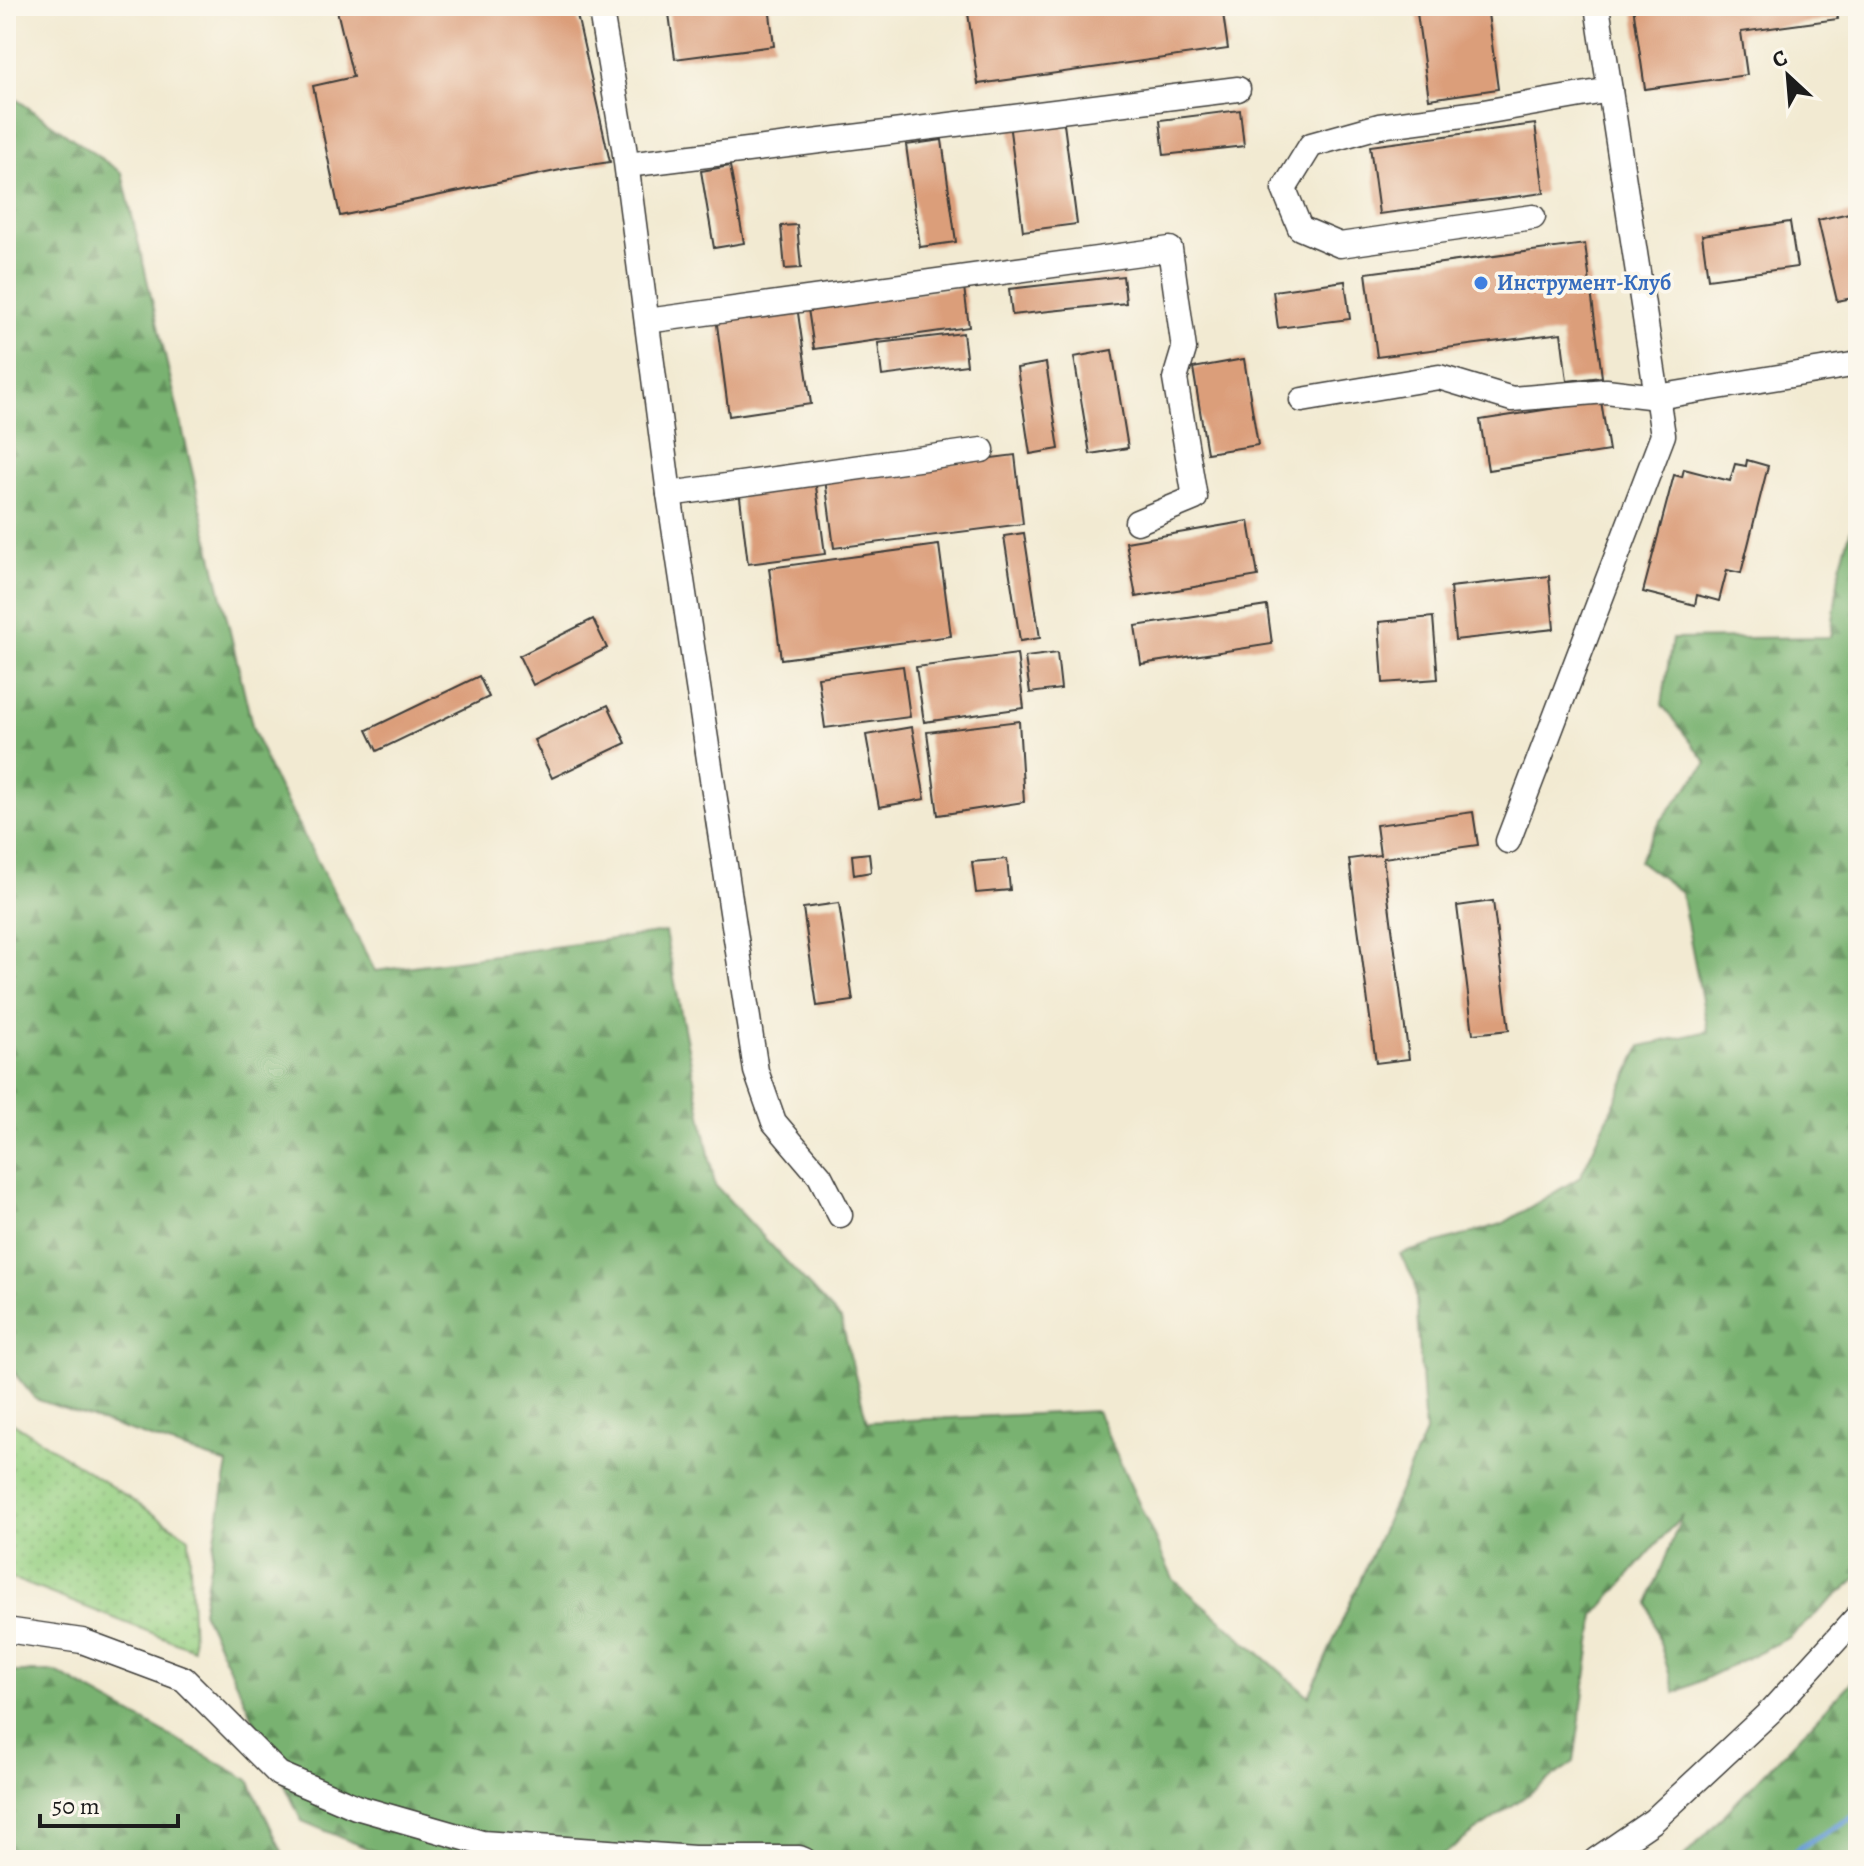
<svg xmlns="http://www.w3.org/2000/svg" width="1864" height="1866" font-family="Alegreya,serif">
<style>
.grass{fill:url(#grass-dots);stroke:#5a7650;stroke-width:2}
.forest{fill:url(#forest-firs);stroke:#4a6746;stroke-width:2}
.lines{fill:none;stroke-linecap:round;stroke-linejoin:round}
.stream{stroke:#6a9ed6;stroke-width:6}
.building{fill:#db9e7a}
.minor-casing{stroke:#3c3b37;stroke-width:27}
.minor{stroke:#fff;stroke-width:24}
.shop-dot{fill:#3f7fe0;stroke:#fbf7ec;stroke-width:3}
.labels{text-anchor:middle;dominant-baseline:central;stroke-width:7;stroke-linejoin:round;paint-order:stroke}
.shop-label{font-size:22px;font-weight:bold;fill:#366cbe;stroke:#fbf7ec;text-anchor:start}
</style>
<defs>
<pattern id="grass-dots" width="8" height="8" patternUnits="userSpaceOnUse" patternTransform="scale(2)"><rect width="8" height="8" fill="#97d083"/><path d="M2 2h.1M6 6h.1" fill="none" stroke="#82b271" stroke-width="1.8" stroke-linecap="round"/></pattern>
<pattern id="forest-firs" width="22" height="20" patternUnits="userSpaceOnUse" patternTransform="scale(2)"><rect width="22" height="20" fill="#79b271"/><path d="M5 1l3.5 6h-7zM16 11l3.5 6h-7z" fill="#62905c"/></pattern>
</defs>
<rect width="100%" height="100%" fill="#fbf7ec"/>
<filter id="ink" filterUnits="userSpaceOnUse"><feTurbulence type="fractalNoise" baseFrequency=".0125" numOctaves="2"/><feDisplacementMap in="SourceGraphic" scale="16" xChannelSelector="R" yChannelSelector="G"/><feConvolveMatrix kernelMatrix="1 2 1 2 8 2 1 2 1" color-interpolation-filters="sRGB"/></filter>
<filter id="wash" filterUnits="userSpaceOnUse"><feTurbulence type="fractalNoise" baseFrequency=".006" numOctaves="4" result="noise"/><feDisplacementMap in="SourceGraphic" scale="32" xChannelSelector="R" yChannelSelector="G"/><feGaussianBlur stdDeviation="1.8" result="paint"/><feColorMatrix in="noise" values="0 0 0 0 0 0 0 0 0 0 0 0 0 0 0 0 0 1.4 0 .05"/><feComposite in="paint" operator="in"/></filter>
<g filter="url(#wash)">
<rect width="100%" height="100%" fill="#f2ead2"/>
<path class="grass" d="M6 1418 189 1537 193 1649 6 1576Z"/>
<g class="forest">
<path d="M6 92 122 173 253 729 270 771 375 971 665 932 715 1185 841 1320 867 1422 1097 1411 1173 1579 1309 1696 1425 1433 1415 1282 1400 1254 1502 1224 1580 1177 1641 1046 1708 1031 1681 892 1639 861 1659 823 1707 763 1662 705 1672 639 1831 637 1840 566 1858 506V1577L1790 1637 1675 1693 1648 1603 1682 1515 1595 1615 1574 1762 1435 1860H395L302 1821 202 1611 228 1464 35 1399 6 1363Z"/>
<path d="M6 1672H56L249 1780 286 1860H6Z"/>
<path d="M1858 1675V1860H1681Z"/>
</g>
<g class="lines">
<path class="stream" d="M1788 1860 1799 1848 1858 1814"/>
</g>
<g id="blocks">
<g class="building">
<path d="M336 6H575L610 162 570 168 340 216 313 86 353 77Z"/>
<path d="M668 6H769L774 46 675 59Z"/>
<path d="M967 6H1222L1228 49 978 84Z"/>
<path d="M1416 6H1487L1498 89 1429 99Z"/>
<path d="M1633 6H1836L1838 19 1741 32 1747 75 1645 89Z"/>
<path d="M1240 110 1244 146 1164 155 1160 120Z"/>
<path d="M1063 116 1077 224 1023 231 1009 123Z"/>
<path d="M1535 124 1544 193 1379 214 1370 146Z"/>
<path d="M942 140 956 242 920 247 906 145Z"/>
<path d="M730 166 744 243 714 248 701 171Z"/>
<path d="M1858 211V297L1837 301 1818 220Z"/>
<path d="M1790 222 1797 267 1708 279 1702 235Z"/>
<path d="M797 225 801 268 785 269 781 226Z"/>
<path d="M1585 244 1602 377 1567 381 1561 333 1377 357 1366 273Z"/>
<path d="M1123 276 1126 303 1012 315 1009 289Z"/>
<path d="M1345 281 1350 319 1278 328 1273 291Z"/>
<path d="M964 287 969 327 814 349 808 309Z"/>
<path d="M797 306 811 404 729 416 716 317Z"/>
<path d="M963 333 967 365 882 376 878 343Z"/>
<path d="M1112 350 1128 448 1090 454 1074 357Z"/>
<path d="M1244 359 1258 445 1207 453 1193 368Z"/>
<path d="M1046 363 1059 449 1030 454 1017 368Z"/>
<path d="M1601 401 1609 451 1488 470 1480 420Z"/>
<path d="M1015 455 1023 524 834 548 825 479Z"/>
<path d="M1747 460 1768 466 1741 573 1727 570 1719 601 1697 595 1695 605 1643 592 1674 475 1682 477 1684 469 1730 481 1735 464 1746 466Z"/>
<path d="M815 479 825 554 748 564 739 489Z"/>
<path d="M1249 521 1258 576 1136 597 1126 542Z"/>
<path d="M1024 533 1040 638 1020 641 1004 536Z"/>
<path d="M939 545 951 636 781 659 769 568Z"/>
<path d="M1549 576 1554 629 1455 640 1450 587Z"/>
<path d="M1267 606 1272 644 1141 664 1135 626Z"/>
<path d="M1433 617 1438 679 1383 683 1379 622Z"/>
<path d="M593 619 607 648 533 685 519 656Z"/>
<path d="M1057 653 1061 689 1030 693 1025 657Z"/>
<path d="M1017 654 1024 708 924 722 916 667Z"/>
<path d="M903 666 910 717 825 728 818 677Z"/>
<path d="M479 676 489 697 377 751 367 730Z"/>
<path d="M608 705 626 743 552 778 534 740Z"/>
<path d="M1019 721 1024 802 938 815 927 732Z"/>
<path d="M912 727 925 799 879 807 866 735Z"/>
<path d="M1473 812 1478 845 1383 858 1409 1059 1376 1063 1349 859 1380 855 1376 825Z"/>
<path d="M869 853 871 872 854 875 852 855Z"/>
<path d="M1007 859 1010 890 976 893 972 862Z"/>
<path d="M1493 901 1509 1030 1473 1034 1457 906Z"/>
<path d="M839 903 853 1001 817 1006 803 908Z"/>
</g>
</g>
</g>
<g filter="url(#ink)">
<use href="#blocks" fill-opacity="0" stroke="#3c3b37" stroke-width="2"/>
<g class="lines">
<g class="minor-casing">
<g id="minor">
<path d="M600 6 624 147 669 494 756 1071 774 1122 820 1176 840 1215"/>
<path d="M627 165 1238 89"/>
<path d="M1533 217 1340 245 1300 228 1284 189 1311 145 1379 126 1478 113 1610 90"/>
<path d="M647 321 1170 249 1184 349 1175 379 1195 498 1137 522"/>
<path d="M1302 400 1439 377 1512 399 1606 391 1657 397 1858 364"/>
<path d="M669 494 982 450"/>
<path d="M1508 841 1663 435 1597 6"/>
<path d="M6 1630 82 1641 184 1679 279 1774 356 1807 482 1843 694 1858H799L804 1860"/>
<path d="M1596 1860 1653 1821 1771 1711 1858 1616"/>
</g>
</g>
<use href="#minor" class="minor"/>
</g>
</g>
<circle class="shop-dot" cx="1481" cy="283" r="8"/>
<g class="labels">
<g class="shop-label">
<text x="1497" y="283">Инструмент-Клуб</text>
</g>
</g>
<rect width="1864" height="1866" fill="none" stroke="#fbf7ec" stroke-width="32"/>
<g transform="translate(1788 76) rotate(334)" stroke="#fbf7ec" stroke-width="6" paint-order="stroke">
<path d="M0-6L14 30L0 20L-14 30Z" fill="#1c1c1c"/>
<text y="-12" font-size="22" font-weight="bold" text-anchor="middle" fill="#1c1c1c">С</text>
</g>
<path d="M40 1814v12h138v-12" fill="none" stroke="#1c1c1c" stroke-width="4"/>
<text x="52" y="1814" font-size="24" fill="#1c1c1c" stroke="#fbf7ec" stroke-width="6" paint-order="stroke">50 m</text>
</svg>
